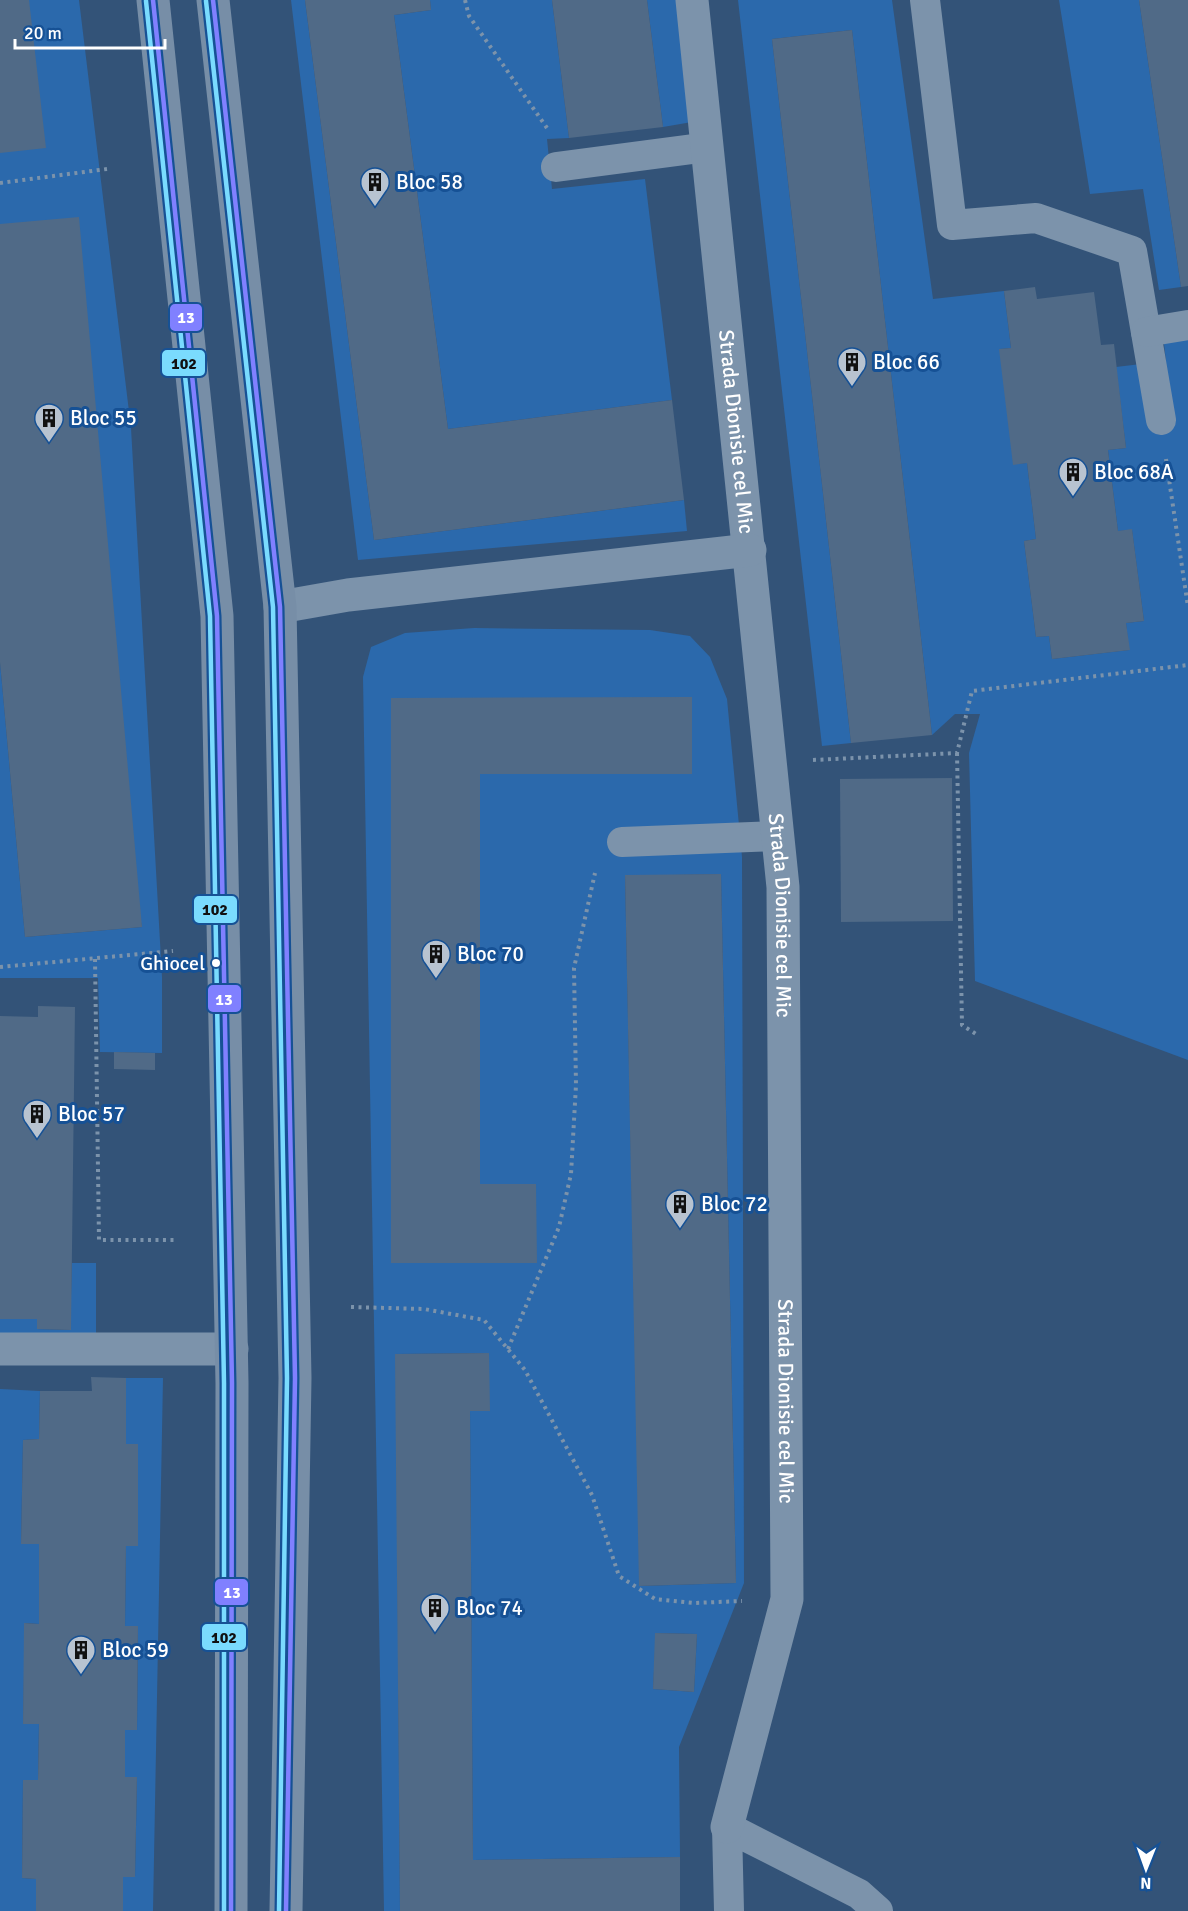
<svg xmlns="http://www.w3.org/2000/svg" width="1188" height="1911" font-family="Signika,sans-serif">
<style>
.green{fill:#2b69ac;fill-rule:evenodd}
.building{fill:#506a87}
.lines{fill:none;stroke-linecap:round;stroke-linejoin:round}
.path{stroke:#7c93ab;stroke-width:4;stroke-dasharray:3 4.5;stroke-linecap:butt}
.service{stroke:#7c93ab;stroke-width:30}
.minor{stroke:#7c93ab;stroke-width:33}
.secondary{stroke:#778ea7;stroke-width:33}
.bus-1-casing{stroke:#165195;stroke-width:9}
.bus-2-casing{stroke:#165195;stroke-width:9}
.bus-1{stroke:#8080ff;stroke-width:4.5}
.bus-2{stroke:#7adbfe;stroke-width:4.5}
.bus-dot{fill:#fff;stroke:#165195;stroke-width:2}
.labels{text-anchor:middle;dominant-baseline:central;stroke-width:6;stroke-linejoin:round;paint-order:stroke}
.bus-label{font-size:20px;fill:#fff;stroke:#165195;text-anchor:end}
.poi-label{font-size:21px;fill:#fff;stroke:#165195;text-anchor:start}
.street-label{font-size:21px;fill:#fff;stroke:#165195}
.line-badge{stroke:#165195;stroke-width:2}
.badge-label{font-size:16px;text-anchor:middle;font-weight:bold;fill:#fff}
.pale-badge-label{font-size:16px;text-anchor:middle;font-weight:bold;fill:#111}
</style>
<rect width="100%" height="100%" fill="#335378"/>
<g class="green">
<path d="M29 0H79L131 428 162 977V1053L100 1052 98 978H0V662L25 937 142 927 0 224V153Z"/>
<path d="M291 0H305L374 540 684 500 687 531 358 560Z"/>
<path d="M430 0H552L569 138 547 139 552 189 645 179 672 400 448 429 394 15 431 10Z"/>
<path d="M647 0H677L692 122 663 127Z"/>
<path d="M738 0H892L933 299 1004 291 1011 348 1000 349 1014 464 1027 463 1036 539 1024 541 1036 637 1049 636 1052 659 1129 650 1126 623 1144 621 1132 530 1118 531 1108 450 1126 448 1116 367 1166 361 1163 335 1188 331V1060L975 981 969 753 980 714H955L932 735 852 30 772 39 851 743 822 746Z"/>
<path d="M1059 0H1139L1181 287 1159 290 1143 189 1090 194Z"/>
<path d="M474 628 650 630 690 636 710 657 727 699 742 857 744 1583 679 1747 680 1857 473 1860 470 1411H489L488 1353 396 1354 400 1911H384L363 677 371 647 405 633ZM391 698 692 774H480V1184H536V1263H392ZM721 874 736 1583 640 1586 625 876ZM656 1633 697 1634 694 1692 653 1689Z"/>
<path d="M72 1263H96V1338L0 1334V1319H37V1329L70 1330Z"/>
<path d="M126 1378H163L153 1911H123V1877H135L137 1777H125V1730H137L138 1627 125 1626 126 1546H138V1445L126 1444Z"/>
<path d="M0 1389 40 1391 39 1439 23 1440 21 1544H39V1624L25 1623 23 1724H39L38 1780H23L22 1878 36 1879V1911H0Z"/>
</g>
<g class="building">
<path d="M0 0H29L46 148 0 153Z"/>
<path d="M305 0H430L431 10 394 15 448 429 672 400 684 500 374 540Z"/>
<path d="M552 0H647L663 127 569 138Z"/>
<path d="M1139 0H1188V286L1181 287Z"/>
<path d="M852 30 932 735 851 743 772 39Z"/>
<path d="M79 217 142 927 25 937 0 662V224Z"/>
<path d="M1035 287 1037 299 1094 292 1101 345 1114 344 1126 448 1108 450 1118 531 1132 529 1144 621 1126 623 1130 650 1052 659 1049 636 1036 637 1024 541 1036 539 1027 463 1013 465 999 349 1011 348 1004 291Z"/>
<path d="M692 697V774H480V1184H536L537 1263H391V698Z"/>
<path d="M952 778 953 921 841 922 840 779Z"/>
<path d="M721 874 736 1583 639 1586 625 875Z"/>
<path d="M38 1006 75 1007 71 1330 37 1329V1319H0V1016L38 1017Z"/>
<path d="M114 1052 155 1053V1070L114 1069Z"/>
<path d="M489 1353 490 1411H470L473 1860 680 1857V1911H400L395 1354Z"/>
<path d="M91 1377 126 1378V1444H138V1546H126L125 1626H138L137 1730H125V1777H137L135 1877H123V1911H36V1879L22 1878 23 1780H38L39 1724H23L24 1623 39 1624V1544H21L23 1440 39 1439 40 1391H92Z"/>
<path d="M655 1633 697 1634 694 1692 653 1689Z"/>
</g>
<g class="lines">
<g class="path">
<path d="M465 0 469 16 547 128"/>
<path d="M0 183 107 169"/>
<path d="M1166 459 1188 607"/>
<path d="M957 753 962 1025 979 1036"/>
<path d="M813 760 957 753 972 691 1188 665"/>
<path d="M95 959 99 1240H175"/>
<path d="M0 967 173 951"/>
<path d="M351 1307 424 1309 484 1320 525 1370 592 1495 619 1576 655 1599 694 1603 742 1601"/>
<path d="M508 1349 559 1227 571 1174 576 1085 574 968 595 873"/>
</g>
<g class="service">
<path d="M925 0 952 225 1036 218 1132 251 1161 420"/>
<path d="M556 167 708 147"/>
<path d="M1146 332 1188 325"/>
<path d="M622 842 778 836"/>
<path d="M729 1911 727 1827 859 1894 878 1911"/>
</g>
<g class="minor">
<path id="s1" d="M692 0 783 887 787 1599 727 1827"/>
<path d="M280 607 348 595 750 550"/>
<path d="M0 1349H232"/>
</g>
<g class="secondary">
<path d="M153 0 217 616 232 1383 231 1911"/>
<path d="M213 0 280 607 295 1378 286 1911"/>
</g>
<g class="bus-1-casing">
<g id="bus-1">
<path d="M153 0 217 616 232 1383 231 1911"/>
<path d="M213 0 280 607 295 1378 286 1911"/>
</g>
</g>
<g class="bus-2-casing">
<g id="bus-2">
<path d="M146 1 210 616 224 1383V1911"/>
<path d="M206 1 273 607 287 1378 279 1911"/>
</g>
</g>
<use href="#bus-1" class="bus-1"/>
<use href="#bus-2" class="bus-2"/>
</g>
<defs>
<g id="building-pin" transform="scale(1.5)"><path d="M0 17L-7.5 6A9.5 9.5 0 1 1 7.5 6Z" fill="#b8c3d0" stroke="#165195"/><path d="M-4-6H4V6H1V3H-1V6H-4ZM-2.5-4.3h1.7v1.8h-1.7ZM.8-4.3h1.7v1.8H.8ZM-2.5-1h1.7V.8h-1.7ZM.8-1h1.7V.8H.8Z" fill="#111"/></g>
</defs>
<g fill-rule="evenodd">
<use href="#building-pin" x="375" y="182"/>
<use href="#building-pin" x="852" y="362"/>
<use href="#building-pin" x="49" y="418"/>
<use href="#building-pin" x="1073" y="472"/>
<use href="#building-pin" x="436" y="954"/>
<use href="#building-pin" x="37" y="1114"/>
<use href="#building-pin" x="680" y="1204"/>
<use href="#building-pin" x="435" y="1608"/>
<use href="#building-pin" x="81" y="1650"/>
</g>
<circle class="bus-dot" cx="216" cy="963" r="5"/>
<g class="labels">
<g class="bus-label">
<text x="205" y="963">Ghiocel</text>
</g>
<g class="poi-label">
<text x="396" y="182">Bloc 58</text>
<text x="873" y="362">Bloc 66</text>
<text x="70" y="418">Bloc 55</text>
<text x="1094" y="472">Bloc 68A</text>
<text x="457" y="954">Bloc 70</text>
<text x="58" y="1114">Bloc 57</text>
<text x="701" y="1204">Bloc 72</text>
<text x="456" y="1608">Bloc 74</text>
<text x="102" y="1650">Bloc 59</text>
</g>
<g class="street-label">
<text stroke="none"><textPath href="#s1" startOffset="434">Strada Dionisie cel Mic</textPath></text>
<text stroke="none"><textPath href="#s1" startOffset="920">Strada Dionisie cel Mic</textPath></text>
<text stroke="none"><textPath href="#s1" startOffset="1406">Strada Dionisie cel Mic</textPath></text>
</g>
</g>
<g class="line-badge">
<rect x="169" y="303" width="34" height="29" rx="6" fill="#8080ff"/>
<rect x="161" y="349" width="45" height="28" rx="6" fill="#7adbfe"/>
<rect x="193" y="895" width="45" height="29" rx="6" fill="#7adbfe"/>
<rect x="207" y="984" width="35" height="29" rx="6" fill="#8080ff"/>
<rect x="214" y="1578" width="35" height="28" rx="6" fill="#8080ff"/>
<rect x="201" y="1623" width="46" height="28" rx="6" fill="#7adbfe"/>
</g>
<g class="badge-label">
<text x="186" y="323">13</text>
<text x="224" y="1005">13</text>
<text x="232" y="1598">13</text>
</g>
<g class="pale-badge-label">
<text x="184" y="369">102</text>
<text x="215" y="915">102</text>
<text x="224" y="1643">102</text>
</g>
<g transform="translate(1146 1869) rotate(181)" stroke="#165195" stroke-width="4.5" paint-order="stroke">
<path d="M0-4.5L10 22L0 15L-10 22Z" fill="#ffffff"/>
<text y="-9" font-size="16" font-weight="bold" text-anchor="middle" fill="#ffffff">N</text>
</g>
<path d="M15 39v9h150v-9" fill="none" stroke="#ffffff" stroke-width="3"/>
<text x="24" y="39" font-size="18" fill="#ffffff" stroke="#165195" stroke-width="4.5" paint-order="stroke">20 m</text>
</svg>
